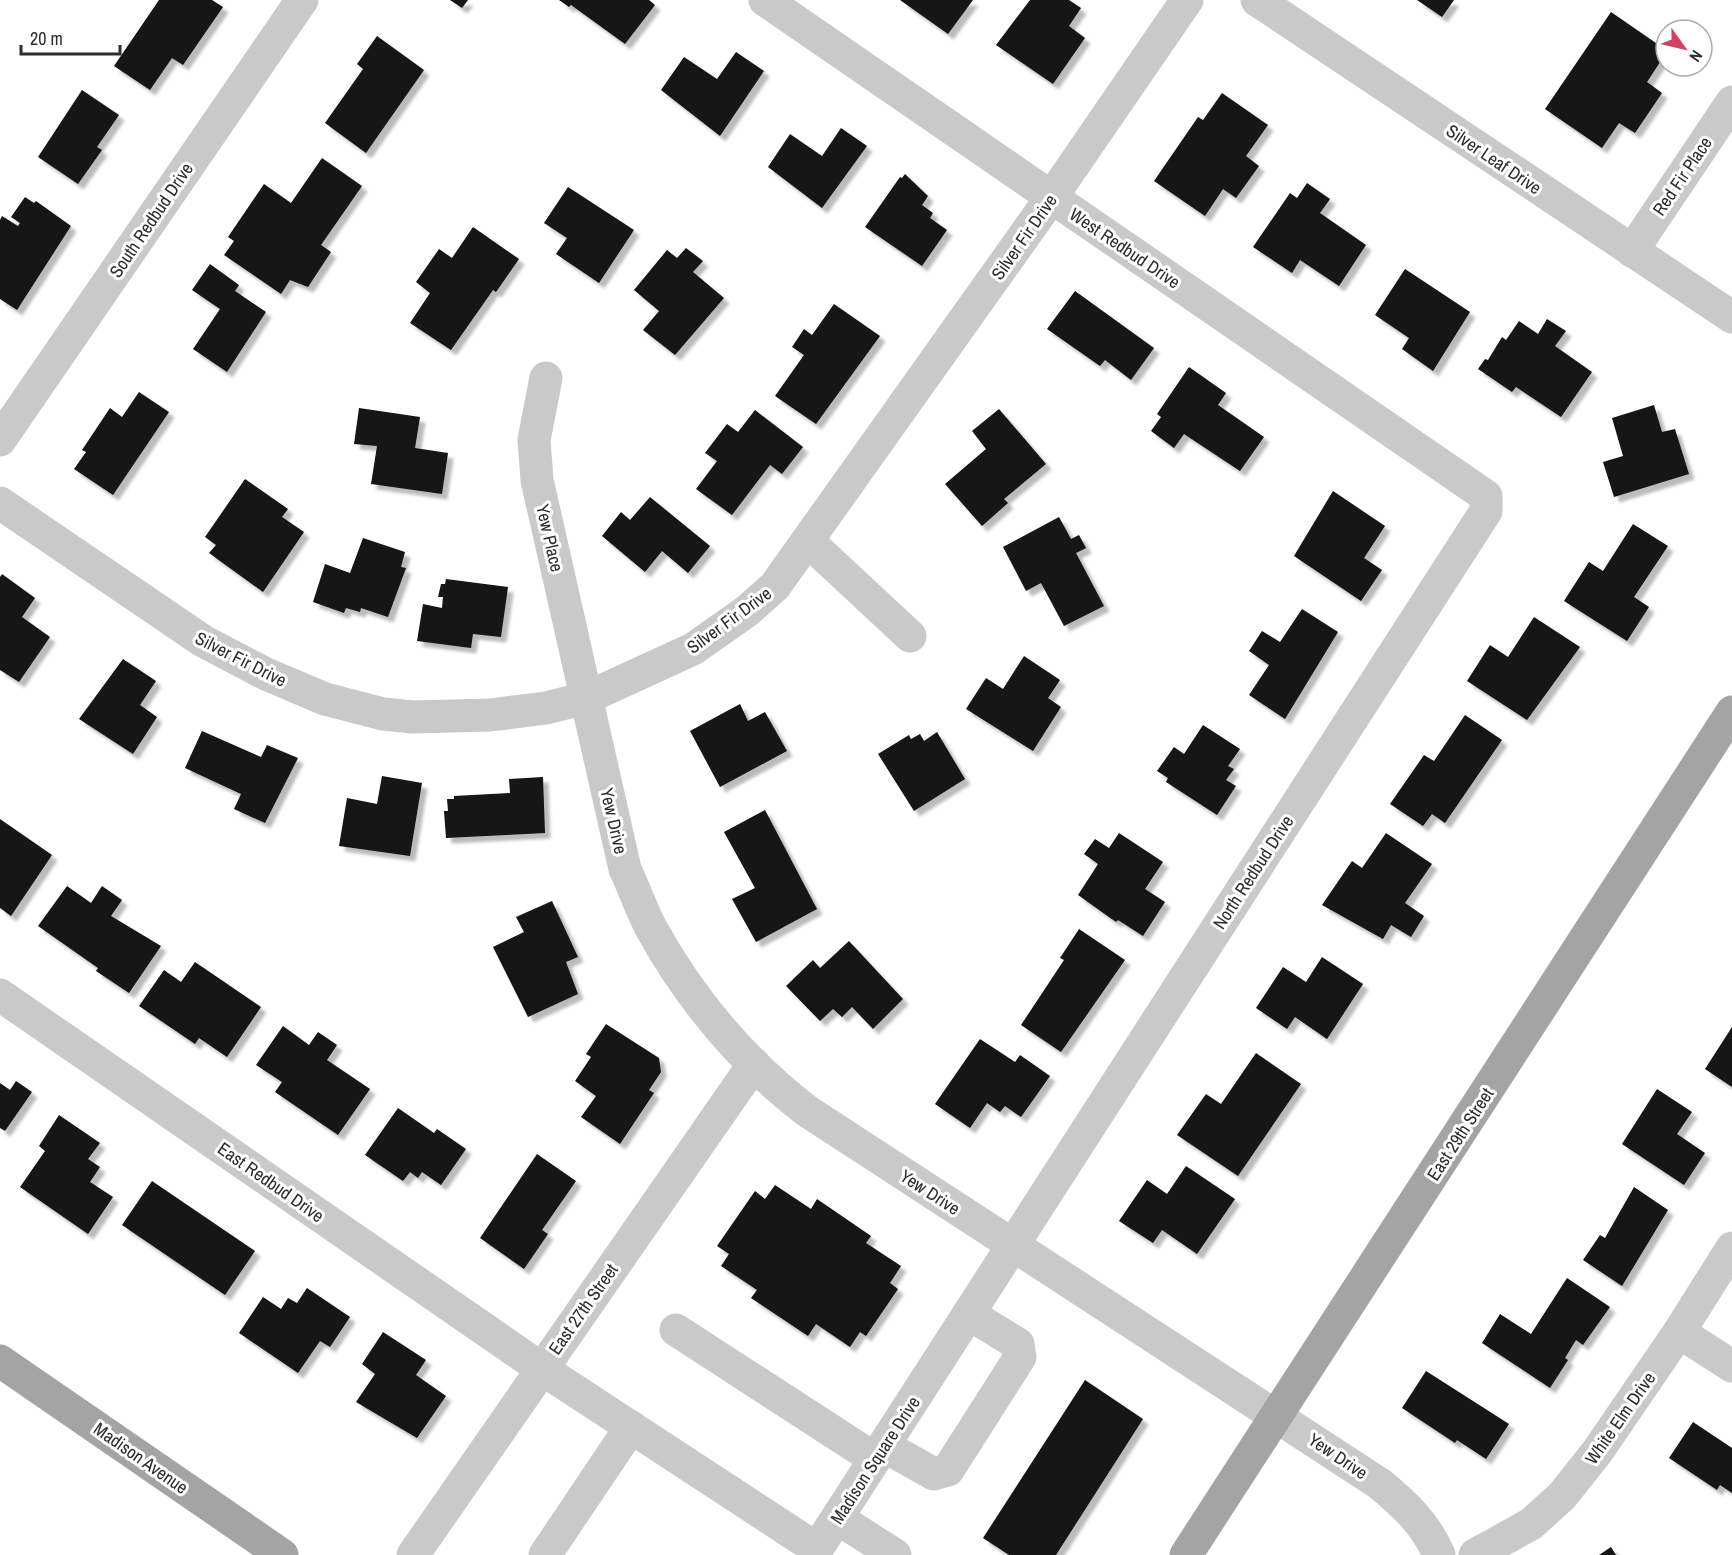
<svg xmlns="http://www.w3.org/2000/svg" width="1732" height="1555" font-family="'Archivo Narrow',sans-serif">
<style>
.building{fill:#131313;filter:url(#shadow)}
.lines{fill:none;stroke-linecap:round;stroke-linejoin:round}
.minor{stroke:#c9c9c9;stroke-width:33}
.major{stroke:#a4a4a4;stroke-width:33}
.labels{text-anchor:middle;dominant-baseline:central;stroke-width:6;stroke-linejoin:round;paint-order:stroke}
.street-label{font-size:18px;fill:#2c2c2c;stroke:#fff}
</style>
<defs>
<filter id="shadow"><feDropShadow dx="5.5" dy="5.5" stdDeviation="1.5" flood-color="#0004"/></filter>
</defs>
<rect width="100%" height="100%" fill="#fff"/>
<g class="building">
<path d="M159 0H212L223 7 183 65 172 58 150 90 114 66Z"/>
<path d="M450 0H468L462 8Z"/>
<path d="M559 0H649L655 5 625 44 571 5 569 7Z"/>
<path d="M900 0H973L948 34Z"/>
<path d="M1030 0H1069L1081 8 1069 26 1085 38 1053 84 996 45Z"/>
<path d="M1417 0H1454L1442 17Z"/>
<path d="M1611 12 1666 50V53L1647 82 1662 93 1635 133 1619 123 1602 148 1545 109Z"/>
<path d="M377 36 424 70 366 153 325 123 363 69 357 64Z"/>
<path d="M736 52 764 71 720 136 661 90 684 57 717 79Z"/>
<path d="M82 90 119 115 97 147 102 150 78 184 38 157Z"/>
<path d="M1222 93 1268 125 1246 156 1259 166 1236 198 1223 189 1205 216 1154 181 1198 117 1203 120Z"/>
<path d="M841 128 867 146 822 208 768 167 790 134 822 156Z"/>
<path d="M322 158 362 186 321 245 331 252 308 287 290 280 281 294 224 255 234 241 228 237 264 184 291 203Z"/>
<path d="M905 174 928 196 922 205 933 213 930 218 947 230 922 266 865 227 900 177 902 178Z"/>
<path d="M1307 183 1330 199 1320 213 1366 245 1339 286 1300 260 1292 273 1253 247 1290 193 1297 198Z"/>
<path d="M568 187 634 230 599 283 556 254 567 238 544 223Z"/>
<path d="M25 197 34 203 36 201 71 226 17 310 0 299V220L2 216 18 226 20 223 11 217Z"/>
<path d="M473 227 519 259 496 292 493 290 451 350 410 323 430 293 416 282 439 249 452 258Z"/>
<path d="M686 248 703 261 693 272 724 298 675 355 643 330 659 311 634 290 667 250 677 258Z"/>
<path d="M210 264 239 285 235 291 266 312 227 372 193 349 220 309 192 290Z"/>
<path d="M1405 269 1470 312 1433 371 1402 349 1409 338 1375 315Z"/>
<path d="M1075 291 1154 348 1131 380 1105 360 1100 366 1047 329Z"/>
<path d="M834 304 880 336 816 424 775 396 804 355 792 347 804 329 812 335Z"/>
<path d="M1547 319 1566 331 1555 346 1592 372 1561 417 1516 387 1512 392 1478 369 1485 359 1488 360 1502 337 1506 340 1519 321 1538 334Z"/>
<path d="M1189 367 1226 393 1218 405 1264 437 1240 471 1184 434 1174 448 1151 431 1161 417 1157 414Z"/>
<path d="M139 392 169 412 113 495 74 469 86 452 82 450 110 408 122 417Z"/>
<path d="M1654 405 1662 432 1675 429 1689 474 1614 497 1603 462 1623 456 1612 418Z"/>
<path d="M359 408 420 417 415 448 448 453 442 494 371 484 377 446 354 444Z"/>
<path d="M999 409 1046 464 1004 499 1008 503 982 526 945 484 986 449 972 431Z"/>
<path d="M755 410 803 447 782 474 770 465 732 515 696 489 717 461 705 453 727 424 738 432Z"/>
<path d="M245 479 288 509 282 517 304 532 263 592 209 553 216 545 205 537Z"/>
<path d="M1333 491 1385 526 1364 558 1382 570 1361 601 1294 556Z"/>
<path d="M650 497 710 546 688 573 662 551 645 572 602 536 621 512 630 520Z"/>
<path d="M1059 517 1071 539 1079 535 1086 548 1076 553 1104 606 1064 626 1041 583 1026 591 1003 547Z"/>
<path d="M1633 524 1668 546 1634 597 1649 607 1627 641 1564 601 1589 562 1603 571Z"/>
<path d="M363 538 405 552 401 567 406 568 388 617 361 608 360 612 346 608 344 613 313 602 325 564 350 573Z"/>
<path d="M2 574 35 598 22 617 50 637 19 682 0 670V577Z"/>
<path d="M446 579 508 587 501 637 473 634 471 648 417 641 423 604 442 608 443 597H438L441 584H445Z"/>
<path d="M1302 609 1338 632 1285 719 1249 695 1269 665 1249 651 1262 631 1280 642Z"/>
<path d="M1534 617 1580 647 1527 720 1467 681 1490 645 1508 657Z"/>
<path d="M1024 656 1060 680 1048 698 1061 707 1033 751 966 709 986 678 1003 689Z"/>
<path d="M123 659 156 681 140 705 157 717 133 754 79 719Z"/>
<path d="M740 704 748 721 765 712 787 751 720 787 690 731Z"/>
<path d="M1465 715 1502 740 1445 823 1432 814 1423 826 1390 804 1424 755 1434 761Z"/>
<path d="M1203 725 1240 749 1228 766 1234 769 1226 780 1236 786 1217 815 1166 782 1168 778 1157 771 1174 747 1184 754Z"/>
<path d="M202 731 261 757 267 745 298 758 265 823 234 809 241 794 185 768Z"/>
<path d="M937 732 965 779 914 811 878 754 909 735 911 739 920 734 924 741Z"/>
<path d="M382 776 422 783 410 856 339 846 347 798 377 804Z"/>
<path d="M543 777 545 833 446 838 444 811H448L447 799H454V796L510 793 509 779Z"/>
<path d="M765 810 817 909 756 942 732 899 755 888 724 832Z"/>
<path d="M0 819 52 855 11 916 0 908Z"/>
<path d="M1119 833 1163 862 1145 889 1165 902 1143 936 1118 920 1116 922 1078 895 1098 864 1084 854 1095 839 1109 848Z"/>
<path d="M1386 833 1432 864 1405 903 1424 916 1411 937 1391 925 1383 939 1322 905 1352 861 1362 868Z"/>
<path d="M67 886 91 903 102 886 122 900 111 916 161 946 129 993 96 971 98 968 38 926Z"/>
<path d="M552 901 578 957 566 962 578 994 528 1017 493 947 524 932 516 917Z"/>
<path d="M1079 929 1125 960 1061 1052 1021 1025 1064 960 1060 958Z"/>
<path d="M849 941 903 999 873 1029 852 1007 842 1017 833 1009 820 1021 786 986 813 960 820 968Z"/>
<path d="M1322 957 1363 984 1327 1039 1295 1017 1287 1029 1256 1008 1283 967 1306 982Z"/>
<path d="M195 962 261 1007 227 1057 199 1038 195 1044 139 1006 164 970 181 982Z"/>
<path d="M606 1024 659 1058 661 1072 649 1090 654 1093 620 1144 581 1117 596 1096 575 1081 591 1057 586 1054Z"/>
<path d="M283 1026 309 1045 318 1032 337 1045 327 1060 370 1089 338 1135 275 1092 282 1082 256 1065Z"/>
<path d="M1732 1027V1087L1705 1069Z"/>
<path d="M980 1039 1015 1062 1020 1055 1050 1076 1021 1117 1005 1106 1000 1112 987 1103 970 1128 935 1104Z"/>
<path d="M1256 1053 1301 1084 1238 1176 1177 1135 1206 1094 1221 1104Z"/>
<path d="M16 1081 32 1092 5 1131 0 1128V1083L10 1090Z"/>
<path d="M1657 1089 1692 1112 1677 1134 1705 1153 1684 1185 1622 1144Z"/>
<path d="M398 1108 434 1133 437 1129 466 1149 441 1185 422 1172 418 1178 410 1172 403 1181 365 1155Z"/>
<path d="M59 1115 100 1143 88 1159 100 1167 90 1182 113 1197 88 1234 20 1187 45 1151 39 1146Z"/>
<path d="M537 1154 576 1181 542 1230 548 1234 524 1269 480 1238Z"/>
<path d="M1186 1166 1235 1199 1197 1254 1162 1230 1153 1243 1119 1221 1147 1180 1167 1194Z"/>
<path d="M152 1181 255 1251 225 1295 122 1225Z"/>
<path d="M775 1185 811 1209 817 1199 871 1236 866 1243 901 1266 890 1283 898 1289 866 1336 860 1332 850 1347 816 1324 808 1336 751 1298 757 1290 721 1266 729 1254 717 1246 755 1191 765 1199Z"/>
<path d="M1634 1187 1668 1210 1622 1286 1583 1260 1600 1235 1605 1238Z"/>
<path d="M1567 1278 1610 1307 1583 1345 1576 1340 1565 1358 1568 1360 1550 1388 1482 1343 1500 1314 1531 1334Z"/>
<path d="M307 1288 350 1317 330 1347 320 1341 298 1373 239 1333 263 1297 281 1309 288 1298 297 1303Z"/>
<path d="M383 1332 426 1360 416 1375 446 1396 417 1438 356 1402 375 1374 362 1364Z"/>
<path d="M1426 1371 1509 1424 1486 1459 1457 1440 1455 1443 1402 1408Z"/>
<path d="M1085 1380 1143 1419 1056 1555H1009L983 1538Z"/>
<path d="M1693 1422 1732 1448V1493L1720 1485 1717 1490 1669 1458Z"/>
<path d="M1611 1547 1616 1555H1599Z"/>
</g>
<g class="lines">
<g class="minor">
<path d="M1257 0 1732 317"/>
<path d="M1632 251 1732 102"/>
<path d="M546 378 534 440 537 480 625 869C634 888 641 909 651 928 690 999 742 1061 807 1111L1380 1484C1405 1505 1426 1524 1439 1555"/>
<path d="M0 440 302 0"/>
<path d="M0 503 203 641 266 674 325 699 383 714 413 717 490 715 546 708 586 698 693 649 747 611 775 586 1051 198 1187 0"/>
<path d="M809 542 910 636"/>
<path d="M0 995 542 1369 817 1549 1486 511V496L765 0"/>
<path d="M676 1330 875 1459"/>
<path d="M1679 1332 1732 1366"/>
<path d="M884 1446 934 1474 948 1470 1020 1357 1018 1344 969 1314"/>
<path d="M837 1518 895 1555"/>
<path d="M413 1555 754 1064"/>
<path d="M545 1555 631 1427"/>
<path d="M1475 1555 1531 1524 1562 1496 1597 1452 1679 1332 1732 1248"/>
</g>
<g class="major">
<path d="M0 1361 282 1555"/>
<path d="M1186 1555 1732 712"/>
</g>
</g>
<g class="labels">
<g class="street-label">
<text transform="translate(1494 159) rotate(34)">Silver Leaf Drive</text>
<text transform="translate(1682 176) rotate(-56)">Red Fir Place</text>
<text transform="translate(151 220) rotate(-56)">South Redbud Drive</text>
<text transform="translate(1024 237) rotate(-55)">Silver Fir Drive</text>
<text transform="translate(1125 248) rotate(34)">West Redbud Drive</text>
<text transform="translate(550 538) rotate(77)">Yew Place</text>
<text transform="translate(729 620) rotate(-36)">Silver Fir Drive</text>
<text transform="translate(241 659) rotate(27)">Silver Fir Drive</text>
<text transform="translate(614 821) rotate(77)">Yew Drive</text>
<text transform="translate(1253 872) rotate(-57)">North Redbud Drive</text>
<text transform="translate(1460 1134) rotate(-57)">East 29th Street</text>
<text transform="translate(271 1182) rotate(35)">East Redbud Drive</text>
<text transform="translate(930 1192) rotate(33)">Yew Drive</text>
<text transform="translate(583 1309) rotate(-55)">East 27th Street</text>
<text transform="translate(1620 1418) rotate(-55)">White Elm Drive</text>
<text transform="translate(1338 1456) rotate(34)">Yew Drive</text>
<text transform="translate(141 1458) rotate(35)">Madison Avenue</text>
<text transform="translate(875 1460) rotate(-57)">Madison Square Drive</text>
</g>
</g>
<g transform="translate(1684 48) rotate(124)"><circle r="28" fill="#ffffff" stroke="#ababab" stroke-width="1.5"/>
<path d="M0-4.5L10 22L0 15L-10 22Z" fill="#d0425f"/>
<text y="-9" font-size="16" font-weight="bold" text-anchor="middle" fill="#2c2c2c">N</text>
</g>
<path d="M21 45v9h99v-9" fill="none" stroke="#2c2c2c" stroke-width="3"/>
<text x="30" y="45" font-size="18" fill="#2c2c2c" stroke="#ffffff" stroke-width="4.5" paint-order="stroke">20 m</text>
</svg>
